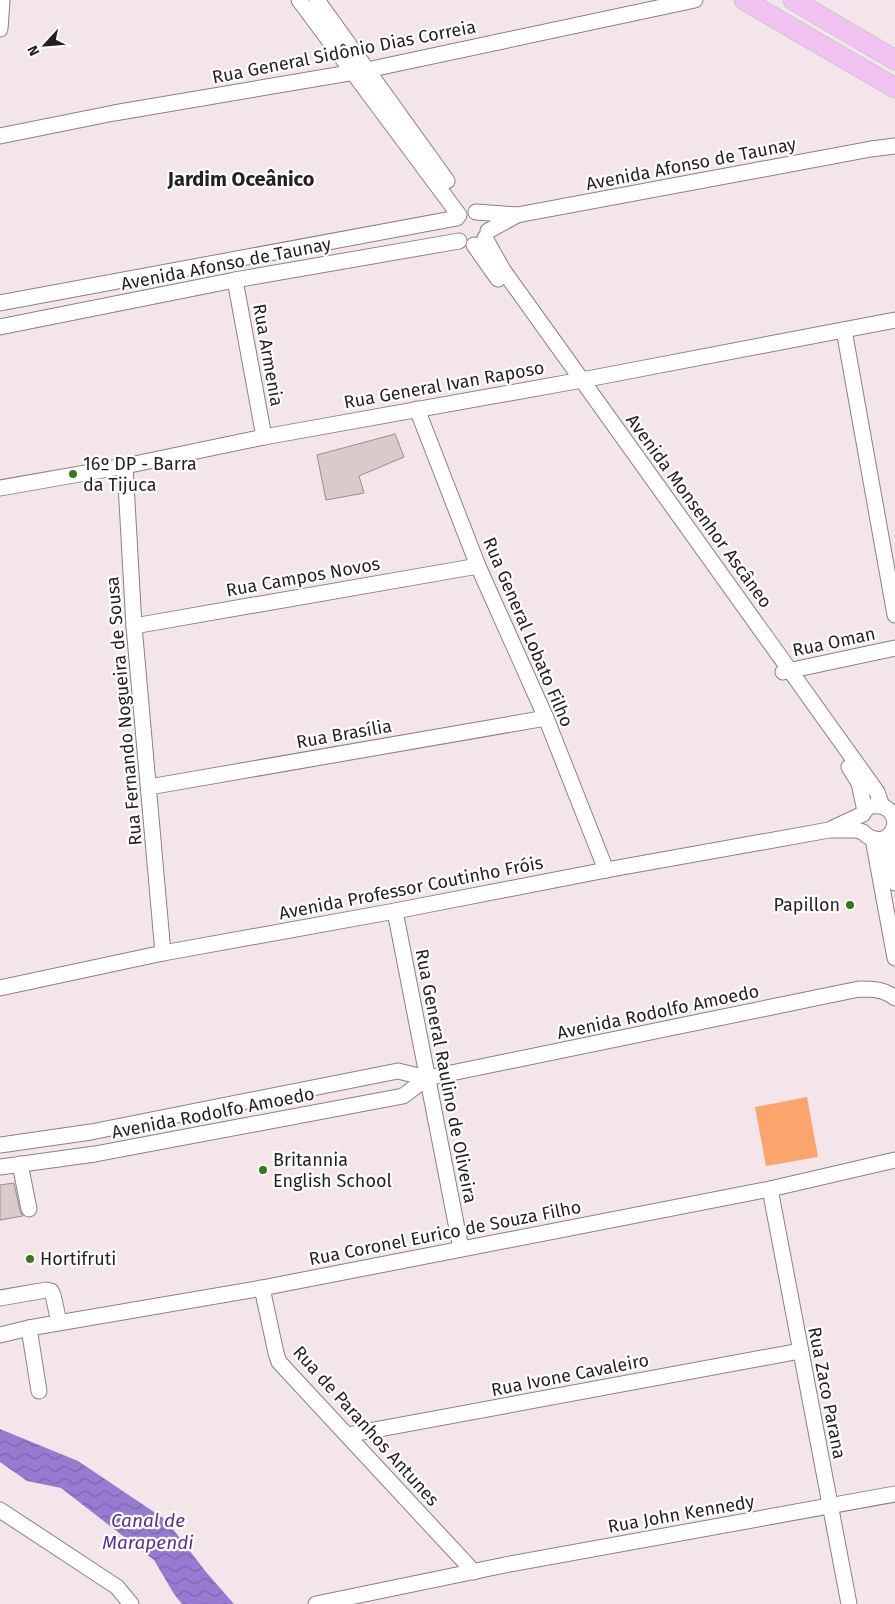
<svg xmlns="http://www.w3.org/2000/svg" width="895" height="1604" font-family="'Fira Sans',sans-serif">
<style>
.grass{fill:#fba46c}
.water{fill:url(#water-waves)}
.building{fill:#dacbca;stroke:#9b8d8c}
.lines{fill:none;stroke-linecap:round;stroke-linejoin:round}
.minor-casing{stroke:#8d8084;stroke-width:17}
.major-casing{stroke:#cac9ca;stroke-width:21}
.minor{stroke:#fff;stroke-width:15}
.major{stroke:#f1c1f1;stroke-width:19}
.poi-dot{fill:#367919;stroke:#fff;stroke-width:2}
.labels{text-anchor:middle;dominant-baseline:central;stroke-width:4.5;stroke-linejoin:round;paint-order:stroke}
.street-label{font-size:18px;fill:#241f21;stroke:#fff}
.poi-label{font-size:18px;fill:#241f21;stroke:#fff;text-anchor:start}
.water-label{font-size:19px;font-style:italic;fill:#582e94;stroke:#fff}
.quarter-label{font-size:20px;font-weight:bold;fill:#241f21;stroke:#fff}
</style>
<defs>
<pattern id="water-waves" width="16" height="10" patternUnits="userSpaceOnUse" patternTransform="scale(1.25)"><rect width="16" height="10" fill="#987bd1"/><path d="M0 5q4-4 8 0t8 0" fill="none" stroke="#7c64a9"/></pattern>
</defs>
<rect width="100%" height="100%" fill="#f4e5ea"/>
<path class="grass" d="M807 1097 818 1157 766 1166 755 1107Z"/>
<path class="water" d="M0 1429 78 1461 166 1520 206 1572 234 1604H182L174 1594 154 1560 61 1488 27 1481 0 1462Z"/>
<g class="building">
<path d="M395 434 404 457 359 476 364 493 326 500 317 455Z"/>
<path d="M14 1183 20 1211 23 1216 0 1220V1185Z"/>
</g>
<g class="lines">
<g class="minor-casing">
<g id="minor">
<path d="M299 0 459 215"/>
<path d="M317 0 447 181"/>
<path d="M0 29 2 0"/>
<path d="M0 136 114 113 367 70 695 0"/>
<path d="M476 212 517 215 871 149 895 146"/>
<path d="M488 231 517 215"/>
<path d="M485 238 503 270 877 792 882 806"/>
<path d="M474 245 498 279"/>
<path d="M235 280 264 437"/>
<path d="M0 303 457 218"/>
<path d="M0 327 235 280 459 241"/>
<path d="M844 330 895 615"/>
<path d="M417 409 478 566 546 718 606 870"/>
<path d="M125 466 134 626 163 953"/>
<path d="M0 488 125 466 264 437 582 380 895 320"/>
<path d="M134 626 478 566"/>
<path d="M783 672 895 648"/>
<path d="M849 767 859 783 865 811"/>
<path d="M149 787 546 718"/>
<path d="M873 806C885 804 893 811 895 822"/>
<path d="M833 828 863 814"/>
<path d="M866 835C878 844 893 839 895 823"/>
<path d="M887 838 895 883"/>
<path d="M873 839 895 958"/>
<path d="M395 911 461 1249"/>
<path d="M0 988 163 953 395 911 606 870 829 830H856L863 832"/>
<path d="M0 1145 91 1132 398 1071 427 1078 859 989C873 989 884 989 895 998"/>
<path d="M20 1164 29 1209"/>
<path d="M0 1167 95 1154 403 1096 427 1078"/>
<path d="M770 1189 849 1604"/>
<path d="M262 1288 276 1353 279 1362 474 1572"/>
<path d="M0 1298 46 1290 51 1291 53 1295 59 1322"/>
<path d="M29 1328 39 1391"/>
<path d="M0 1335 29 1328 262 1288 770 1189 895 1160"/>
<path d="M347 1435 800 1351"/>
<path d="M0 1510 117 1587 131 1604"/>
<path d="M316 1604 505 1565 895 1494"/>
</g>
</g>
<g class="major-casing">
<g id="major">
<path d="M744 0 895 88"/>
<path d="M793 0 895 60"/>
</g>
</g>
<use href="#minor" class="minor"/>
<use href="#major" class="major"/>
</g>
<g class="poi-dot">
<circle cx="73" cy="474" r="5"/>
<circle cx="850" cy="905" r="5"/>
<circle cx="263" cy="1170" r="5"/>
<circle cx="30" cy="1259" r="5"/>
</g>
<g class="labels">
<g class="street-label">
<text transform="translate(344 52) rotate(-11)">Rua General Sidônio Dias Correia</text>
<text transform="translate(691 164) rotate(-11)">Avenida Afonso de Taunay</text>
<text transform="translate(226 264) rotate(-11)">Avenida Afonso de Taunay</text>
<text transform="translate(268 355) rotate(80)">Rua Armenia</text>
<text transform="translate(444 385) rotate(-10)">Rua General Ivan Raposo</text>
<text transform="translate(699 511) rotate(54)">Avenida Monsenhor Ascâneo</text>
<text transform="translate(303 577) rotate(-10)">Rua Campos Novos</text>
<text transform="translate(528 632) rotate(67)">Rua General Lobato Filho</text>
<text transform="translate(834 642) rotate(-12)">Rua Oman</text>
<text transform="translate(124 711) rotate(-95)">Rua Fernando Nogueira de Sousa</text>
<text transform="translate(344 734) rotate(-10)">Rua Brasília</text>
<text transform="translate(411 888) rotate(-11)">Avenida Professor Coutinho Fróis</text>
<text transform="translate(658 1012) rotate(-12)">Avenida Rodolfo Amoedo</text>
<text transform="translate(446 1076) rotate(79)">Rua General Raulino de Oliveira</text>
<text transform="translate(213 1113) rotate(-11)">Avenida Rodolfo Amoedo</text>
<text transform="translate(445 1233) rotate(-11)">Rua Coronel Eurico de Souza Filho</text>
<text transform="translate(570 1375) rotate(-11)">Rua Ivone Cavaleiro</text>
<text transform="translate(827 1393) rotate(79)">Rua Zaco Parana</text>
<text transform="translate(366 1426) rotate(48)">Rua de Paranhos Antunes</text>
<text transform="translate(681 1514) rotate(-10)">Rua John Kennedy</text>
</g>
<g class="poi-label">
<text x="83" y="464">16º DP - Barra<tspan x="83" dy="21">da Tijuca</tspan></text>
<text x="840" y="905" text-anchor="end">Papillon</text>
<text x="273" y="1160">Britannia<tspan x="273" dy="21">English School</tspan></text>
<text x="40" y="1259">Hortifruti</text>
</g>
<g class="water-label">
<text x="148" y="1520">Canal de<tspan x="148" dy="22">Marapendi</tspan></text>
</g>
<g class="quarter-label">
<text x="241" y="179">Jardim Oceânico</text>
</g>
</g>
<g transform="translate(45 45) rotate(244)" stroke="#ffffff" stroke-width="4" paint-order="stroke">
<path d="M0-4L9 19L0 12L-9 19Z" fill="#241f21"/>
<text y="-8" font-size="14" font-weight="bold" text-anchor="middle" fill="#241f21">N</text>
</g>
</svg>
